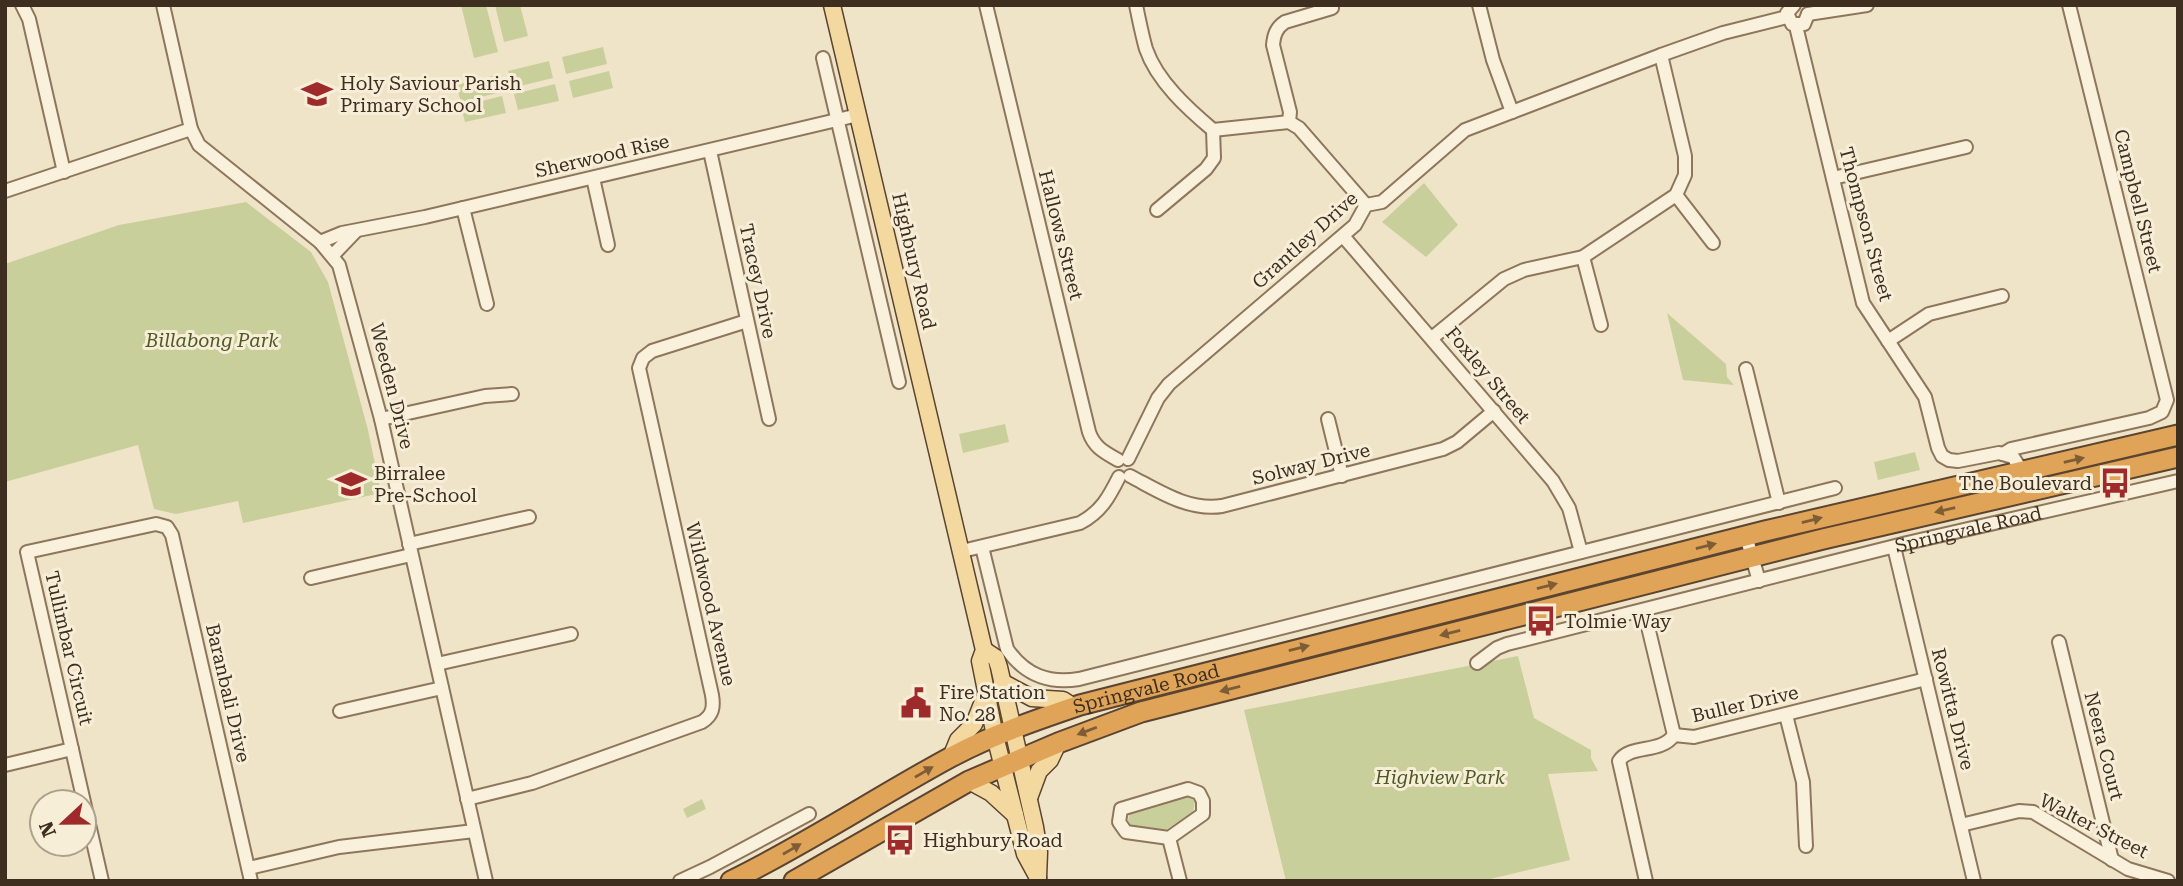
<svg xmlns="http://www.w3.org/2000/svg" width="2183" height="886" font-family="'Roboto Serif',serif">
<style>
.green{fill:#c9cf9b}
.lines{fill:none;stroke-linecap:round;stroke-linejoin:round}
.minor-casing{stroke:#8d765c;stroke-width:16}
.major-casing{stroke:#5b4430;stroke-width:19}
.highway-casing{stroke:#5b4430;stroke-width:23}
.minor{stroke:#faf1dc;stroke-width:12}
.major{stroke:#f3d9a0;stroke-width:16}
.highway{stroke:#e0a458;stroke-width:19}
.oneway{fill:#7e5d36}
.labels{text-anchor:middle;dominant-baseline:central;stroke-width:6;stroke-linejoin:round;paint-order:stroke}
.poi-label{font-size:19px;fill:#3d2e20;stroke:#f7eed8;text-anchor:start}
.street-label{font-size:19px;fill:#3d2e20;stroke:#f7eed8}
.park-label{font-size:19px;font-style:italic;fill:#4d5a26;stroke:#f7eed8}
</style>
<rect width="100%" height="100%" fill="#f0e4c8"/>
<g class="green">
<path d="M461 5H486L498 52 474 58Z"/>
<path d="M495 5H520L528 36 504 42Z"/>
<path d="M603 47 607 64 566 74 562 57Z"/>
<path d="M549 61 553 78 512 88 508 71Z"/>
<path d="M609 71 613 88 573 98 569 81Z"/>
<path d="M497 75 501 92 461 102 456 85Z"/>
<path d="M555 84 559 101 518 110 514 94Z"/>
<path d="M502 96 506 113 465 122 461 106Z"/>
<path d="M1424 183 1458 225 1426 257 1382 222Z"/>
<path d="M246 202 311 252 328 282 368 430 381 493 243 523 238 501 176 514 154 509 138 445 5 482V264L119 225Z"/>
<path d="M1667 313 1726 364 1727 377 1734 385 1683 380Z"/>
<path d="M1005 424 1009 442 963 453 959 434Z"/>
<path d="M1915 452 1920 470 1878 480 1874 462Z"/>
<path d="M1518 656 1534 718 1591 750V758L1598 771 1548 774 1570 860 1482 881H1286L1244 710Z"/>
<path d="M1187 796 1195 801 1193 812 1164 831 1149 827 1133 828 1128 821 1130 811Z"/>
<path d="M702 799 706 809 687 818 683 809Z"/>
</g>
<g class="lines">
<g class="minor-casing">
<g id="minor">
<path d="M22 5 29 19 64 172"/>
<path d="M163 5 191 129 199 145 320 242 339 265 381 419 486 881"/>
<path d="M986 5 1089 432C1094 447 1104 452 1118 460"/>
<path d="M1136 5C1139 20 1142 35 1146 49 1157 81 1188 109 1213 130L1289 122 1299 128 1366 205"/>
<path d="M1479 5 1493 60 1512 112"/>
<path d="M1794 5 1787 13 1792 24H1804L1808 14"/>
<path d="M1808 14 1867 5"/>
<path d="M1796 26 1863 303 1925 397 1938 448 1942 456 1949 460 1958 461 1999 453 2013 457 2022 471"/>
<path d="M823 58 899 382"/>
<path d="M1289 122 1290 112 1273 45C1274 35 1276 28 1285 22L1332 8"/>
<path d="M710 151 769 419"/>
<path d="M593 178 608 245"/>
<path d="M1833 178 1966 147"/>
<path d="M5 191 191 129"/>
<path d="M1676 195 1713 243"/>
<path d="M463 208 487 304"/>
<path d="M1157 210 1206 169 1214 158 1213 130"/>
<path d="M1343 236 1553 481 1569 508 1581 552"/>
<path d="M320 242 342 233 425 217 858 115"/>
<path d="M333 255 355 232"/>
<path d="M1583 257 1601 325"/>
<path d="M1432 338 1504 279 1524 270 1583 257 1676 195 1685 175V156L1661 55"/>
<path d="M1888 341 1929 314 2002 296"/>
<path d="M1746 369 1779 503"/>
<path d="M381 419 485 396 512 394"/>
<path d="M1328 419 1342 476"/>
<path d="M2003 454 2011 449 2149 418 2162 412 2167 400 2069 5"/>
<path d="M1128 459 1158 398 1169 384 1355 225 1366 205 1382 202 1465 130 1661 55 1723 33 1787 17"/>
<path d="M1130 476C1159 491 1188 511 1222 506L1443 449 1457 442 1494 411"/>
<path d="M1746 536 1759 581"/>
<path d="M409 544 529 517"/>
<path d="M982 547 1007 649C1025 675 1048 684 1079 679L1835 488"/>
<path d="M1894 547 1974 881"/>
<path d="M962 551 1080 523C1101 512 1109 497 1119 477"/>
<path d="M311 578 411 555"/>
<path d="M1644 610 1674 735"/>
<path d="M2059 642 2112 860"/>
<path id="s1" d="M1477 663 1497 648 1507 644 1907 543 2178 481"/>
<path d="M437 664 571 634"/>
<path d="M340 711 442 688"/>
<path d="M1786 715 1803 782 1806 846"/>
<path d="M1674 735 1694 737 1926 679"/>
<path d="M5 765 72 749"/>
<path d="M1188 789 1199 793 1203 801V814L1169 838 1126 832 1119 822 1121 809Z"/>
<path d="M467 799 532 783 702 722C713 715 714 707 712 695L639 368 643 358 652 351 747 321"/>
<path d="M1961 825 2019 811 2033 812 2128 869 2168 881"/>
<path d="M1169 838 1180 881"/>
<path d="M249 868 339 847 474 831"/>
<path d="M102 881 27 552 156 524 167 527 172 535 251 881"/>
<path d="M680 881 710 867 809 814"/>
<path d="M1646 881 1619 761C1630 744 1661 754 1674 735"/>
</g>
</g>
<g class="major-casing">
<g id="major">
<path d="M832 5 984 650 980 661 995 736 1025 854 1038 878"/>
<path d="M984 650 996 658 999 667 1035 827 1039 852 1038 878"/>
<path d="M1002 682 1032 698 1063 700 1074 707"/>
<path d="M951 757 958 740 974 724 986 694"/>
<path d="M969 781 991 793 1015 815"/>
<path d="M1029 798 1039 771 1050 760 1058 743"/>
</g>
</g>
<g class="highway-casing">
<g id="highway">
<path id="s2" d="M731 881C807 844 877 797 951 757 992 735 1036 720 1080 705L1765 531 2178 435"/>
<path d="M794 881 969 781 1058 743 1141 712 1823 539 2178 457"/>
</g>
</g>
<use href="#minor" class="minor"/>
<use href="#major" class="major"/>
<use href="#highway" class="highway"/>
</g>
<defs><path id="oneway-solid" d="M-6-.8H1V-3.2L6.5 0L1 3.2V.8H-6Z" transform="scale(1.75)"/></defs>
<g class="oneway">
<use href="#oneway-solid" transform="translate(2074 460) rotate(-13)"/>
<use href="#oneway-solid" transform="translate(1945 510) rotate(167)"/>
<use href="#oneway-solid" transform="translate(1812 520) rotate(-14)"/>
<use href="#oneway-solid" transform="translate(1706 546) rotate(-14)"/>
<use href="#oneway-solid" transform="translate(1547 586) rotate(-14)"/>
<use href="#oneway-solid" transform="translate(1450 633) rotate(166)"/>
<use href="#oneway-solid" transform="translate(1299 648) rotate(-14)"/>
<use href="#oneway-solid" transform="translate(1230 689) rotate(166)"/>
<use href="#oneway-solid" transform="translate(1087 731) rotate(159)"/>
<use href="#oneway-solid" transform="translate(924 772) rotate(-30)"/>
<use href="#oneway-solid" transform="translate(792 849) rotate(-30)"/>
</g>
<defs>
<g id="school-bare" transform="scale(2.415)"><path d="M0-5L7-2L0 1L-7-2ZM-4 1L0 2.5L4 1V4Q0 6-4 4Z" fill="#9e2a2b" stroke="#f7eed8" stroke-width="2.5" paint-order="stroke"/></g>
<g id="bus-bare" transform="scale(2.415)"><path d="M-5-6H5V4H4V6H2V4H-2V6H-4V4H-5ZM-3.5-4V0h7V-4ZM-3.5 1.2v1.5H-2V1.2ZM2 1.2v1.5H3.5V1.2Z" fill="#9e2a2b" stroke="#f7eed8" stroke-width="2.5" paint-order="stroke"/></g>
<g id="civic-bare" transform="scale(2.415)"><path d="M-.6-6.5H3V-4.5H.6V-3L4-1V1h2V6H-6V1h2V-1L-.6-3ZM-1.2 2.5V6h2.4V2.5Z" fill="#9e2a2b" stroke="#f7eed8" stroke-width="2.5" paint-order="stroke"/></g>
</defs>
<g fill-rule="evenodd">
<use href="#school-bare" x="317" y="94"/>
<use href="#bus-bare" x="2115" y="483"/>
<use href="#school-bare" x="351" y="484"/>
<use href="#bus-bare" x="1541" y="621"/>
<use href="#civic-bare" x="916" y="703"/>
<use href="#bus-bare" x="900" y="840"/>
</g>
<g class="labels">
<g class="poi-label">
<text x="340" y="83">Holy Saviour Parish<tspan x="340" dy="22">Primary School</tspan></text>
<text x="374" y="473">Birralee<tspan x="374" dy="22">Pre-School</tspan></text>
<text x="2092" y="483" text-anchor="end">The Boulevard</text>
<text x="1564" y="621">Tolmie Way</text>
<text x="939" y="692">Fire Station<tspan x="939" dy="22">No. 28</tspan></text>
<text x="923" y="840">Highbury Road</text>
</g>
<g class="street-label">
<text transform="translate(602 156) rotate(-13)">Sherwood Rise</text>
<text transform="translate(2138 201) rotate(76)">Campbell Street</text>
<text transform="translate(1866 224) rotate(75)">Thompson Street</text>
<text transform="translate(1061 235) rotate(76)">Hallows Street</text>
<text transform="translate(1305 240) rotate(-42)">Grantley Drive</text>
<text transform="translate(914 261) rotate(77)">Highbury Road</text>
<text transform="translate(758 281) rotate(78)">Tracey Drive</text>
<text transform="translate(1488 375) rotate(50)">Foxley Street</text>
<text transform="translate(392 386) rotate(76)">Weeden Drive</text>
<text transform="translate(1311 464) rotate(-14)">Solway Drive</text>
<text stroke="none"><textPath href="#s1" startOffset="511">Springvale Road</textPath></text>
<text transform="translate(711 604) rotate(77)">Wildwood Avenue</text>
<text transform="translate(69 648) rotate(77)">Tullimbar Circuit</text>
<text stroke="none"><textPath href="#s2" startOffset="460">Springvale Road</textPath></text>
<text transform="translate(228 693) rotate(77)">Baranbali Drive</text>
<text transform="translate(1745 704) rotate(-13)">Buller Drive</text>
<text transform="translate(1953 709) rotate(76)">Rowitta Drive</text>
<text transform="translate(2104 746) rotate(76)">Neera Court</text>
<text transform="translate(2094 826) rotate(27)">Walter Street</text>
</g>
<g class="park-label">
<text x="212" y="340">Billabong Park</text>
<text x="1440" y="777">Highview Park</text>
</g>
</g>
<rect width="2183" height="886" fill="none" stroke="#3d2e20" stroke-width="14"/>
<g transform="translate(63 823) rotate(248)"><circle r="33" fill="#f7eed8" stroke="#ada18e" stroke-width="2"/>
<path d="M0-5L12 26L0 18L-12 26Z" fill="#9e2a2b"/>
<text y="-10" font-size="19" font-weight="bold" text-anchor="middle" fill="#3d2e20">N</text>
</g>
</svg>
